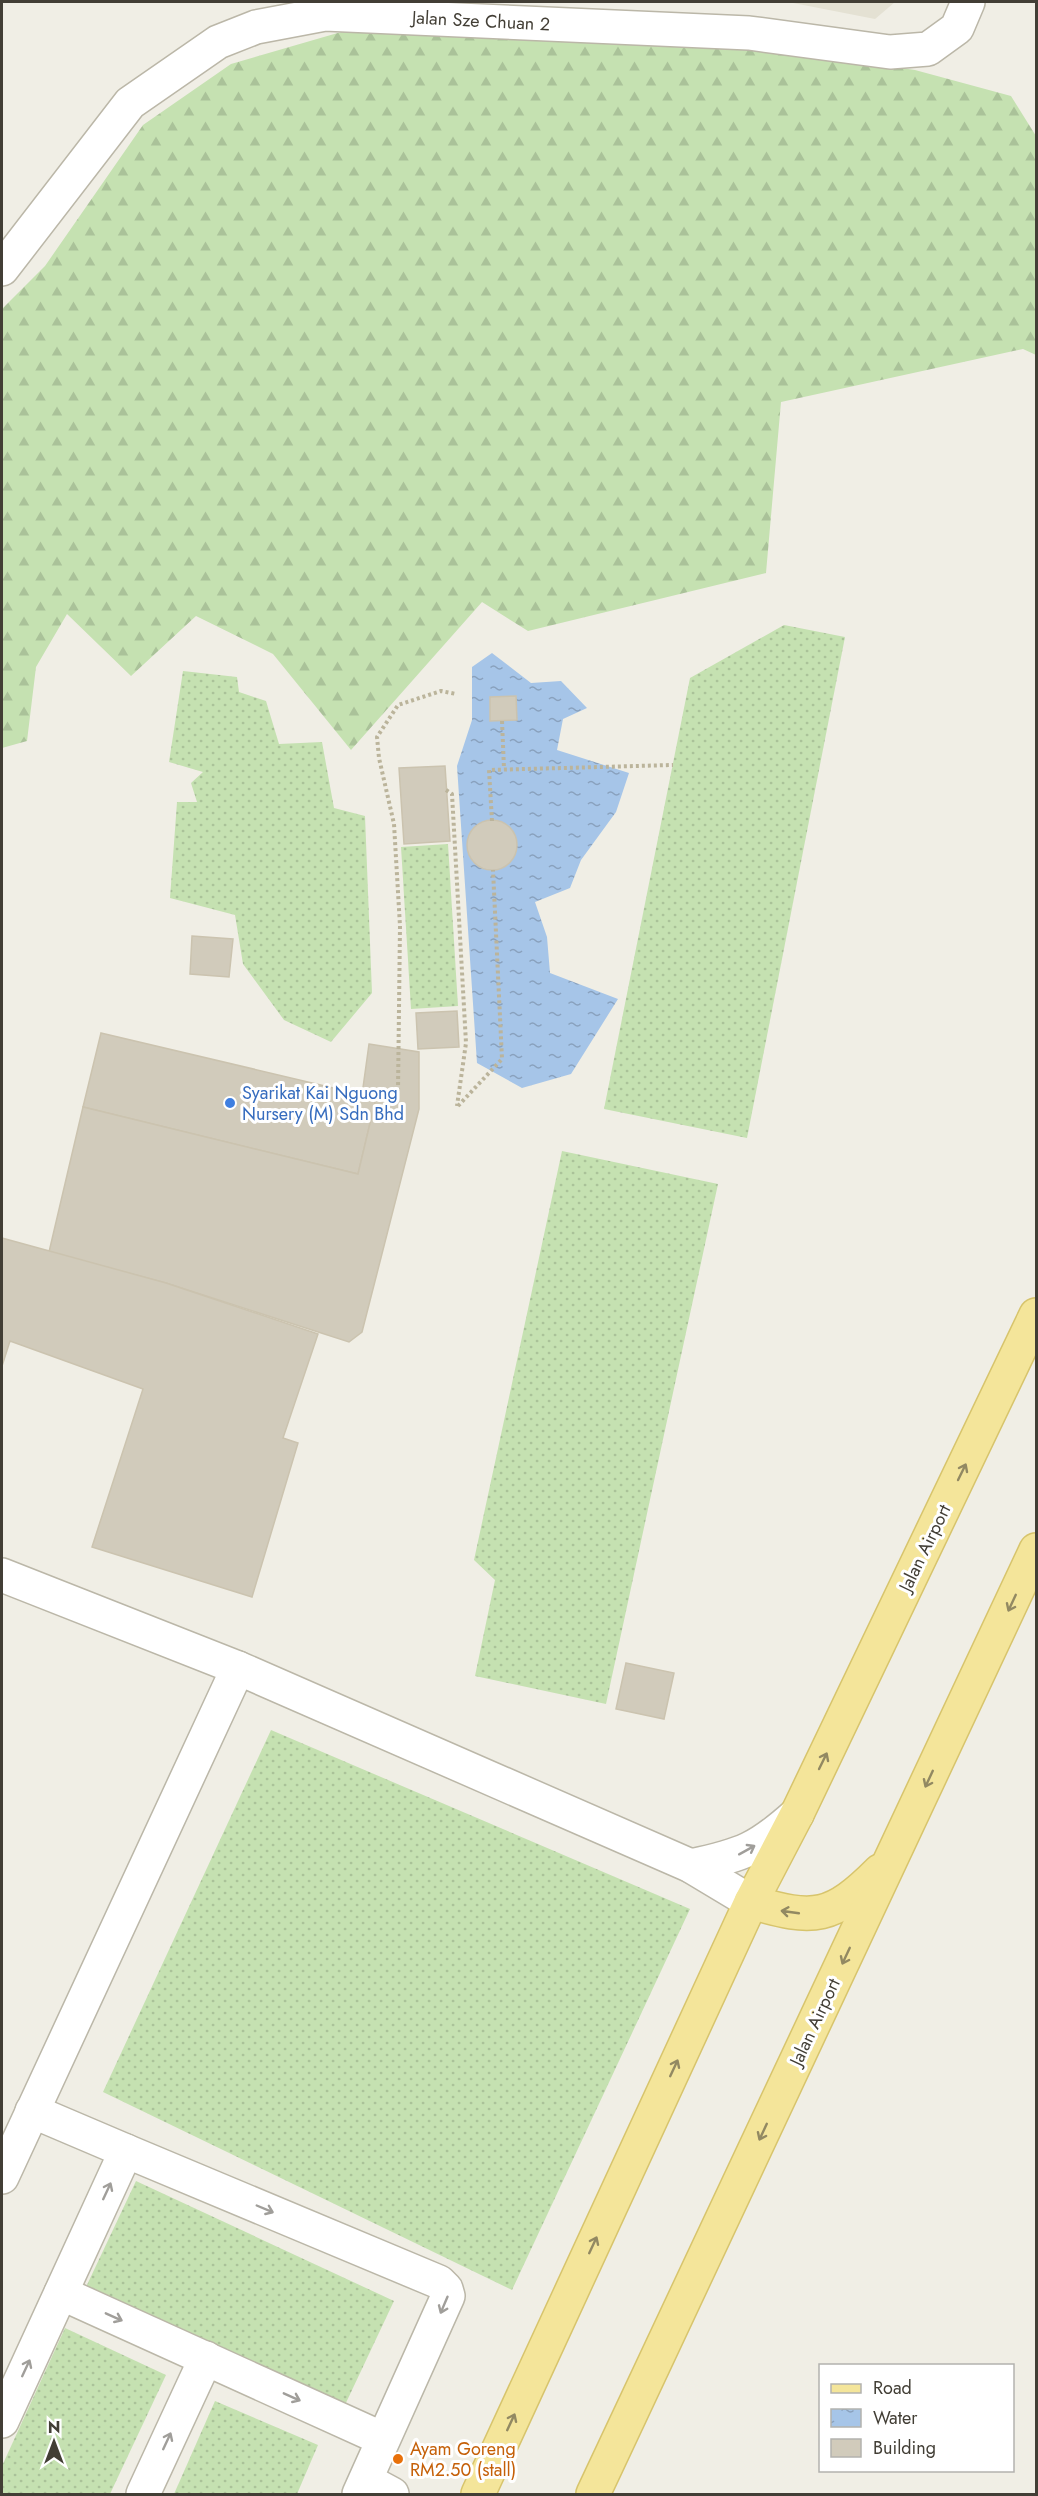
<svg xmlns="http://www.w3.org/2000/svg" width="1038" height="2496" font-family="Jost,sans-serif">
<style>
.residential{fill:#e4e1d3}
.grass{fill:url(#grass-dots)}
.forest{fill:url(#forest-firs)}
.water{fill:url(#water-ripples)}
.building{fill:#d1cbbb;stroke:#cbc3af;stroke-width:1.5}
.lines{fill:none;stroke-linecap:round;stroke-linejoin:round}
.minor-casing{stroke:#bbb7a8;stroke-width:36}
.major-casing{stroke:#d7c46c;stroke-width:36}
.path{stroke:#bbb49b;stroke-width:4;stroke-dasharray:3 3;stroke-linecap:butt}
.minor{stroke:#fff;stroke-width:33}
.major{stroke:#f4e59a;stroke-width:33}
.oneway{stroke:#928962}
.oneway2{stroke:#a09e9a}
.shop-dot{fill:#3f7fe0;stroke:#fff;stroke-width:2}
.food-dot{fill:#e8710a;stroke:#fff;stroke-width:2}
.labels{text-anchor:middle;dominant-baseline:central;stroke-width:6;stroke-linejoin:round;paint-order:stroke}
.street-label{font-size:18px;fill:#423e35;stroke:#fff}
.shop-label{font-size:18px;fill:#366cbe;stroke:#fff;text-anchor:start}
.food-label{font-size:18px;fill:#c56008;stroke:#fff;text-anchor:start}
</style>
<defs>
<pattern id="grass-dots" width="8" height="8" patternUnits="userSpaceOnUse" patternTransform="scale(1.5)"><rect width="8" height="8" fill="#c5e1b1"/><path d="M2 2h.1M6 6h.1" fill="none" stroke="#aac299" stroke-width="1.8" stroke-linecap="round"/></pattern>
<pattern id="forest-firs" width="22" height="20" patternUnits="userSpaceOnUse" patternTransform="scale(1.5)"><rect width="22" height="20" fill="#c5e1b1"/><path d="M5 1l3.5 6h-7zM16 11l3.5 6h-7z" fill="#aac299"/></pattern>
<pattern id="water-ripples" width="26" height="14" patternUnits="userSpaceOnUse" patternTransform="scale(1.5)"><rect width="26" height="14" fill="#a6c5e8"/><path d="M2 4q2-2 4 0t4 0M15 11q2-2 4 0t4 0" fill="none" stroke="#89a1bd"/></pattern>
</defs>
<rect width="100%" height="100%" fill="#f0eee5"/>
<path class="residential" d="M788 2H895L875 19Z"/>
<g class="grass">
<path d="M784 625 845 637 747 1138 604 1109 690 678Z"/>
<path d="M183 671 237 677 239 692 266 701 279 744 322 742 334 808 365 816 372 993 331 1042 284 1020 243 964 235 915 170 898 177 802H197L191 783 203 772 169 762Z"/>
<path d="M448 844 458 1006 411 1009 401 847Z"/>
<path d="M562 1151 718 1184 606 1704 475 1676 495 1580 474 1560Z"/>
<path d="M271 1730 690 1909 512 2290 103 2092Z"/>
<path d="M136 2181 394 2301 344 2407 86 2287Z"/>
<path d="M65 2328 166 2375 110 2494H2V2466Z"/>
<path d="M215 2401 318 2445 297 2494H174Z"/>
</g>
<path class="forest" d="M348 30 750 46 915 70 1011 96 1036 136V355L1023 349 781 402 766 573 528 631 482 602 351 750 273 654 196 616 131 676 67 614 36 667 27 741 2 748V309L45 266 143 125 231 64Z"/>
<path class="water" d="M492 653 531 683 561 681 587 708 563 719 557 750 629 773 616 812 581 860 570 888 535 902 547 937 550 973 618 999 571 1074 522 1088 477 1063 457 766 472 720V667Z"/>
<g class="building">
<path d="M516 696 517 720 490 721V697Z"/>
<path d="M445 766 450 841 404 844 399 768Z"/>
<circle cx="492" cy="845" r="25"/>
<path d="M192 936 233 939 229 977 190 974Z"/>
<path d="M457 1011 459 1047 418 1049 416 1013Z"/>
<path d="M101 1033 376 1098 358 1174 83 1107Z"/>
<path d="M369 1044 419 1052V1109L362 1332 349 1342 166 1283 49 1252 83 1107 358 1174 376 1098 362 1095Z"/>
<path d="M2 1238 166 1283 318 1334 283 1438 298 1443 252 1597 92 1547 143 1389 10 1341 2 1366Z"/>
<path d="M626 1663 674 1673 664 1719 616 1709Z"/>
</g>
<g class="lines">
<g class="minor-casing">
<g id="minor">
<path d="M2 269 130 103 218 42 256 27 325 14 749 33 890 52 928 49 957 28 968 2"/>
<path d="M2 1575 238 1668 691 1866 751 1902"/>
<path d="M691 1866C743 1855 758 1849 797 1814"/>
<path d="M32 2111 126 2151"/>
<path d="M2 2177 238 1668"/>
<path d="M61 2293 383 2439"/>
<path d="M2 2421 126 2151 439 2282 446 2289 448 2296 359 2494"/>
<path d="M366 2480 392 2494"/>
<path d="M143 2494 206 2358"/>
</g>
</g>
<g class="major-casing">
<g id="major">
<path d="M751 1902C815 1921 832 1919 880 1871"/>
<path d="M478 2494 751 1902 797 1814 1036 1315"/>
<path d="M593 2494 1036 1550"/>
</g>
</g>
<g class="path">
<path d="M502 721 504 769"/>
<path d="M446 790 452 794 466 1043 457 1106"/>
<path d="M492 821 489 770 673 765"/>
<path d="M398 1091 400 926 394 824 379 758 377 737 398 705 441 691 456 694"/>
<path d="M458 1106 502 1059 493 870"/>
</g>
<use href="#minor" class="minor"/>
<use href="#major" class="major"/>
</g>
<defs><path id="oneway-shaft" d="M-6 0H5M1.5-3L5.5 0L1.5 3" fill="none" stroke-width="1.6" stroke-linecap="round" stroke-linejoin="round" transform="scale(1.5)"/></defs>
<g class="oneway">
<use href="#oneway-shaft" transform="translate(962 1472) rotate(-64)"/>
<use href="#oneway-shaft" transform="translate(1012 1603) rotate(115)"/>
<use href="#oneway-shaft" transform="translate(823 1761) rotate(-64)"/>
<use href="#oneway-shaft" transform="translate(929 1779) rotate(115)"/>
<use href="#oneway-shaft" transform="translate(790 1912) rotate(-172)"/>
<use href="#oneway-shaft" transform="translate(846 1956) rotate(115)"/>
<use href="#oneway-shaft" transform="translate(674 2068) rotate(-65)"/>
<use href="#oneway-shaft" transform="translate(763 2132) rotate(115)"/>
<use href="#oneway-shaft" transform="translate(593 2245) rotate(-65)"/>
<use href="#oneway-shaft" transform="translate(511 2422) rotate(-65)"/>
</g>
<g class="oneway2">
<use href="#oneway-shaft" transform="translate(747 1850) rotate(-29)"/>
<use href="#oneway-shaft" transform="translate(107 2191) rotate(-65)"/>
<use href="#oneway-shaft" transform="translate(265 2209) rotate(23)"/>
<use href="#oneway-shaft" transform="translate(444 2305) rotate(113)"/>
<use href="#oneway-shaft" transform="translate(114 2317) rotate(24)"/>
<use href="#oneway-shaft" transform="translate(26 2368) rotate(-65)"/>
<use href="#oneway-shaft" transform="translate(292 2397) rotate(24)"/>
<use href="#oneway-shaft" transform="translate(167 2441) rotate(-65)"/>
</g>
<circle class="shop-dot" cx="230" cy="1103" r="6"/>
<circle class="food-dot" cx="398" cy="2459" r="6"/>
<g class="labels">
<g class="street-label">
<text transform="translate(481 21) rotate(3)">Jalan Sze Chuan 2</text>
<text transform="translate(925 1548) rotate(-64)">Jalan Airport</text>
<text transform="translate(815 2022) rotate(-65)">Jalan Airport</text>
</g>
<g class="shop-label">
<text x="242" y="1093">Syarikat Kai Nguong<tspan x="242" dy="21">Nursery (M) Sdn Bhd</tspan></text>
</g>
<g class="food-label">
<text x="410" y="2449">Ayam Goreng<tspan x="410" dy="21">RM2.50 (stall)</tspan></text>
</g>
</g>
<rect width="1038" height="2496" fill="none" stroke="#423e35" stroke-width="6"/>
<rect x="819" y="2364" width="195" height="108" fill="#ffffff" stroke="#b3b2ae" stroke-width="1.5"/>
<rect x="831" y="2384" width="30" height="9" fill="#f4e59a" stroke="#b3b2ae" stroke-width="1.5"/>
<text x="873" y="2394" font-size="18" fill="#423e35">Road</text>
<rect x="831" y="2409" width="30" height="18" fill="url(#water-ripples)" stroke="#b3b2ae" stroke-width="1.5"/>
<text x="873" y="2424" font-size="18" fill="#423e35">Water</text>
<rect x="831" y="2439" width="30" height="18" fill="#d1cbbb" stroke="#b3b2ae" stroke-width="1.5"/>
<text x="873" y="2454" font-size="18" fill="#423e35">Building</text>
<g transform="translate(54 2442)" stroke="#ffffff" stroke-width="4.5" paint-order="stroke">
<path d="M0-4.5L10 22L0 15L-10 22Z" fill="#423e35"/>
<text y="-9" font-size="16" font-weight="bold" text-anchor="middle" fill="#423e35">N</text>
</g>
</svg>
